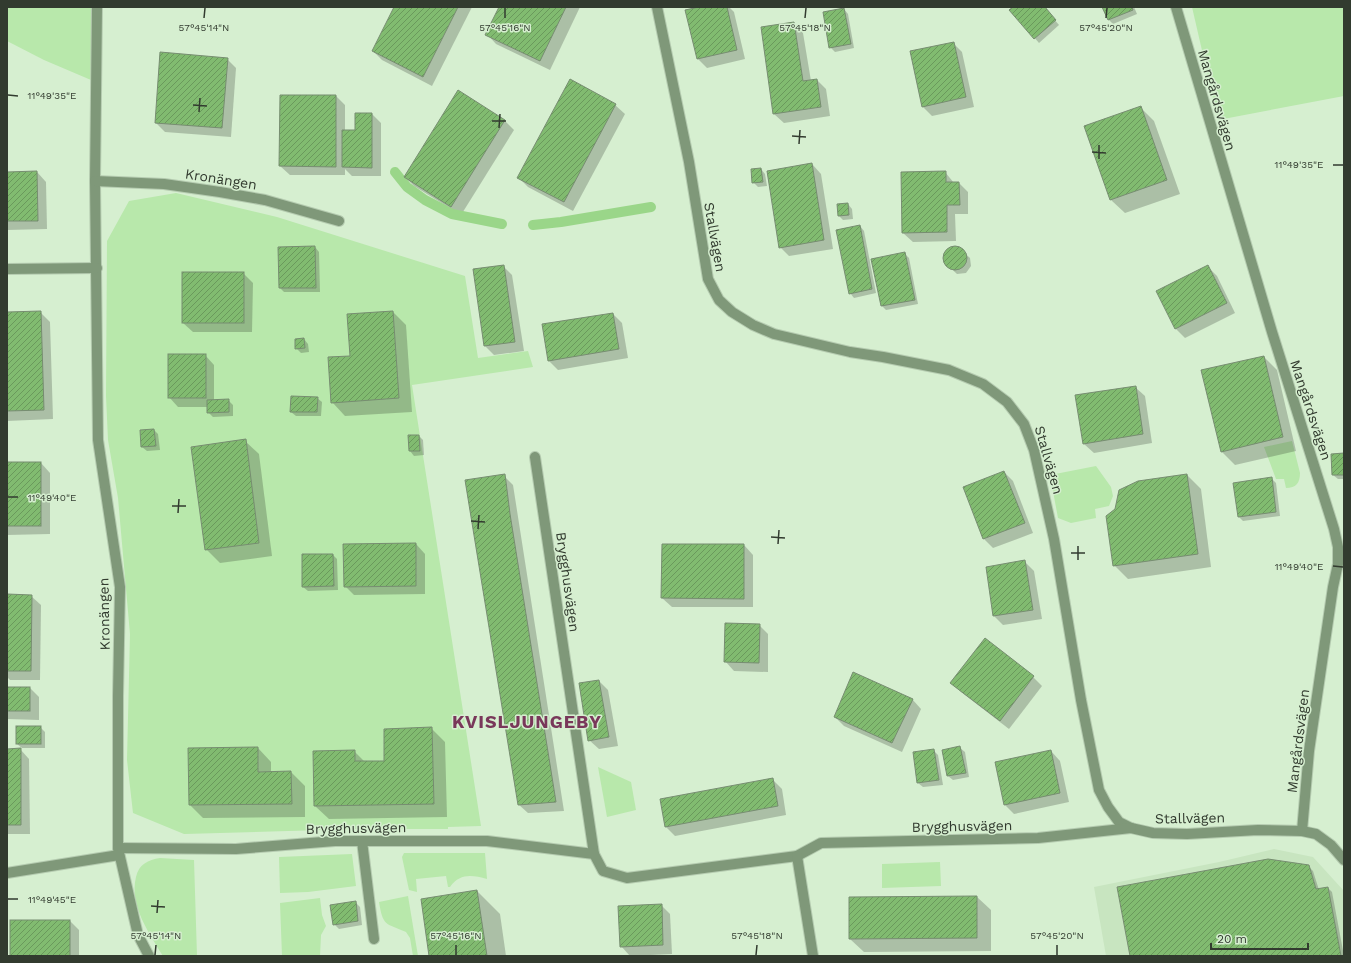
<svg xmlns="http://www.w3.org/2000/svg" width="1351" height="963" font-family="'Work Sans',sans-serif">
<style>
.built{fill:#c8e5c0}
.grass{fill:#b8e8ab}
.shadow{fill:#0003}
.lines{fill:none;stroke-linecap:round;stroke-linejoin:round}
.stream{stroke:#9ad689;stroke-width:10}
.building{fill:url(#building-hatch);stroke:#778d71}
.minor-casing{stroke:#b5cbb0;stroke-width:12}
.minor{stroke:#7f9879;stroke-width:10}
.ticks{fill:none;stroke:#323b2f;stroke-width:1.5}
.labels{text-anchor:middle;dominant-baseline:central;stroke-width:3;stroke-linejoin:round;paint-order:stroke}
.street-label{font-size:14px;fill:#323b2f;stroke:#d6efd0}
.district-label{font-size:18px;font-weight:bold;letter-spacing:1px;fill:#79385a;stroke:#d6efd0}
.ticks-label{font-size:10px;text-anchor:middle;fill:#323b2f;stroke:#d6efd0;stroke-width:3;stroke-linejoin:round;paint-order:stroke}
</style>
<defs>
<pattern id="building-hatch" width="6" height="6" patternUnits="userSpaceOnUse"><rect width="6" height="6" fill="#81bb70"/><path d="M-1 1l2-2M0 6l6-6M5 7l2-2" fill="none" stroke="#6a995c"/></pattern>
</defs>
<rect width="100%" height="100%" fill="#d6efd0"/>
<path class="built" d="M1274 849 1313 857 1344 891V956H1106L1094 887 1219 862Z"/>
<g class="grass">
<path d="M7 7H93L91 80 44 60 7 41Z"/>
<path d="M1192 7H1344V96L1218 120Z"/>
<path d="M176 193 277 217 465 276 478 358 528 351 533 367 412 385 481 826 448 827V829H357L184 834 133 813 127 760 130 634 118 498 108 440 106 396 107 241 129 201Z"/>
<path d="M1292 441 1300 473C1300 483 1296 488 1286 488L1284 479H1276L1264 447Z"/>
<path d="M1096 466 1111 487 1113 496 1109 506 1095 509 1096 518 1071 523 1058 518 1050 475Z"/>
<path d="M598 767 631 782 636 810 607 817Z"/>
<path d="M404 853H485L487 879C472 875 460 873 450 887H448L446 876 416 879 417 892 409 890 402 857Z"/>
<path d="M352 854 356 886 308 892 280 893 279 857Z"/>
<path d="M160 858 194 860 197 956H163C149 933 129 905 136 877 139 864 148 860 160 858Z"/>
<path d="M940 862 941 886 882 888V864Z"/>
<path d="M408 896 418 956H413L410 938 406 932C386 923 383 927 379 902Z"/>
<path d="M320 898 322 915 326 926 321 935 320 956H282L280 903Z"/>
</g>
<g class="shadow">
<path d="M395 7H472L432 86 382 60 373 51Z"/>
<path d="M500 7H580L550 70 496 44 487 34Z"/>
<path d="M704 7H729L734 12 745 59 707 68 698 59Z"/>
<path d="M1014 7H1044L1059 25 1039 43 1011 10Z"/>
<path d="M1103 7H1134L1137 14 1113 24 1109 20Z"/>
<path d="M844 9 848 14 854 48 835 52 830 47Z"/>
<path d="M794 23 803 33 811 81 817 80 826 89 830 116 784 123 774 114Z"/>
<path d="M953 43 962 52 974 107 932 116 923 107Z"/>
<path d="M227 59 236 68 231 137 165 132 156 123Z"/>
<path d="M458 92 505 121 514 130 461 215 414 186 405 177Z"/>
<path d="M281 96H336L345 105V131H356L372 114 381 123V176H352L345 169V175H290L280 166Z"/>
<path d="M615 105 625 114 573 211 528 187 519 178Z"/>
<path d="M1140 107 1154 121 1180 194 1125 213 1111 200 1085 127Z"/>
<path d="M812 164 821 174 833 249 789 256 780 247Z"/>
<path d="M761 169 765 174 767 186 758 187 753 182Z"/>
<path d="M37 172 46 182 47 229 7 230V173Z"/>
<path d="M945 172 954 183H959L968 192V214H955L956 241 913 242 903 233Z"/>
<path d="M848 204 852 209 853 219 843 220 839 216Z"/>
<path d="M860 226 864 231 876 293 854 298 850 293Z"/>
<path d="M315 247 319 252 320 292H284L280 288Z"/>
<path d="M958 247 970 258 971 266 966 273 957 274 945 263 944 255 950 248Z"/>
<path d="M905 254 909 258 918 304 886 310 882 306 872 260Z"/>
<path d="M503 266 512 275 524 351 494 355 485 346Z"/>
<path d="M1208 267 1217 276 1235 313 1185 338 1176 329 1158 292Z"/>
<path d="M244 274 253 283 252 332H193L183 323Z"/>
<path d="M40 312 50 322 53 419 7 421V313Z"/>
<path d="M393 312 406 325 412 412 345 416 332 402Z"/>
<path d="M613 314 622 323 628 358 558 370 549 361Z"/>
<path d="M304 339 308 344 309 352 301 353 296 348Z"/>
<path d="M205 355 214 365V400H228L233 405V416L213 417 208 412V407H178L169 397Z"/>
<path d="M1264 357 1277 370 1296 451 1235 465 1222 452 1203 371Z"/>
<path d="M1135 387 1145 396 1152 443 1094 453 1084 444Z"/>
<path d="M317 398 322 402 321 416H296L291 412Z"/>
<path d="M154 430 158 434 160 450 147 451 142 447Z"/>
<path d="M409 436H419L423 440 424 455 414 456 410 451Z"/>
<path d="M245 441 259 454 272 556 220 563 206 549Z"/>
<path d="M1344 454V479H1338L1333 475Z"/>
<path d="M7 463H41L50 473V534L7 535Z"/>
<path d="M1004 472 1013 481 1033 533 993 548 984 539Z"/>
<path d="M1187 475 1201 489 1211 567 1128 579 1114 565Z"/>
<path d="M504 476 513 485 564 811 528 813 518 804Z"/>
<path d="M1271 478 1276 483 1280 516 1243 521 1239 517Z"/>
<path d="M416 544 425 554V594L354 595 345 586Z"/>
<path d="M744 545 753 555V607H672L662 598Z"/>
<path d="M333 555 337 559 338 590 308 591 303 587Z"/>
<path d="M1025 562 1034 571 1042 619 1003 625 994 616Z"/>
<path d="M7 595 31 596 41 605 40 680H10L7 677Z"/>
<path d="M759 625 768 634V672L734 671 725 661Z"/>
<path d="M1033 677 1042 686 1009 729 961 692 952 683Z"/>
<path d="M599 681 608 690 618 746 599 749 589 740Z"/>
<path d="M7 688H30L39 697V720L7 719Z"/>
<path d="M912 699 921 709 902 752 844 726 835 717Z"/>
<path d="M40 727 45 732V748H22L17 744Z"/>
<path d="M431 728 445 742 447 817 329 819 315 806 354 751 365 762H385Z"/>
<path d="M258 748 271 762V772H291L305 786V817L203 818 190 805Z"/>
<path d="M960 748 965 752 969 777 953 780 948 776 944 751Z"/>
<path d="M20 749 29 759 30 834H7V750Z"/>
<path d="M934 751 938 755 943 785 923 787 918 783Z"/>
<path d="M1051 751 1060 761 1069 802 1014 814 1005 805 996 763Z"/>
<path d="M772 779 782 789 786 815 675 836 666 827 661 800Z"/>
<path d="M1308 866 1313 871 1319 890 1328 888 1332 892 1344 956H1131Z"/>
<path d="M477 891 500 914 506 956H430Z"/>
<path d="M977 897 991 910V951L864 952 850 939V898Z"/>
<path d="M355 902 360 907 362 925 339 929 334 924Z"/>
<path d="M661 905 670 914 672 954 630 956 621 946Z"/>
<path d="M11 921H70L79 930V956H11Z"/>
</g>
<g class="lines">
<g class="stream">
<path d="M395 172 407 187 425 200 452 214 502 224"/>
<path d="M533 225 561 222 651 207"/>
</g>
</g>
<g class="building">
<path d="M394 7H458L423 77 372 51Z"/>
<path d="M499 7H566L540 61 485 35Z"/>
<path d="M699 7H727L737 50 697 59 685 10Z"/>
<path d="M1013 7H1045L1056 20 1034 39 1009 10Z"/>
<path d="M1102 7H1132L1133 10 1108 20Z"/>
<path d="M844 8 851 44 829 48 823 12Z"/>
<path d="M794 22 803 81 817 79 821 107 773 114 761 27Z"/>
<path d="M954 42 966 97 922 107 910 51Z"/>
<path d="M160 52 228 58 222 128 155 123Z"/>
<path d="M570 79 616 104 564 202 517 178Z"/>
<path d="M458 90 505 120 451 207 404 177Z"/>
<path d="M280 95H336V167L279 166Z"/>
<path d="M1141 106 1167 180 1110 200 1084 126Z"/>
<path d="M355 113H372V168L342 167V130H355Z"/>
<path d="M812 163 824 240 779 248 767 171Z"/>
<path d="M761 168 763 182 752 183 751 169Z"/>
<path d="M37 171 38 221H7V172Z"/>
<path d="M946 171V182H959L960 205H947V232L902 233 901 172Z"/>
<path d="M848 203 849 215 838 216 837 204Z"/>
<path d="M860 225 872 289 849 294 836 230Z"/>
<path d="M315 246 316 288H279L278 247Z"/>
<circle cx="955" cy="258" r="12"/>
<path d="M905 252 915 300 881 306 871 259Z"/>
<path d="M504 265 515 342 484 346 473 269Z"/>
<path d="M1208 265 1227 303 1175 329 1156 291Z"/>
<rect x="182" y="272" width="62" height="51"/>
<path d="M41 311 44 410 7 411V312Z"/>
<path d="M393 311 399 398 331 403 328 357 350 356 347 314Z"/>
<path d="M613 313 619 349 548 361 542 324Z"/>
<path d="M304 338 305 348 295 349V339Z"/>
<rect x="168" y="354" width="38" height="44"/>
<path d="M1264 356 1283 437 1221 452 1201 370Z"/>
<path d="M1136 386 1143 434 1083 444 1075 395Z"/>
<path d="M291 396 318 397 317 412H290Z"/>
<path d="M229 399V412L207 413V400Z"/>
<path d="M154 429 156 446 141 447 140 430Z"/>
<path d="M408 435H419L420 451H409Z"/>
<path d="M246 439 259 543 205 550 191 447Z"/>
<path d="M1344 453V475H1332L1331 454Z"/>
<rect x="7" y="462" width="34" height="64"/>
<path d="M1004 471 1025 523 983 539 963 487Z"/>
<path d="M505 474 510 514 556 802 518 805 465 480Z"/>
<path d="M1187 474 1198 554 1113 566 1106 516 1115 509 1119 490 1138 481Z"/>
<path d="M1272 477 1276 512 1238 517 1233 483Z"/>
<path d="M416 543V586L344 587 343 544Z"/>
<path d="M662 544H744V599L661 598Z"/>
<path d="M302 554H333L334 586 302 587Z"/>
<path d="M1025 560 1033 610 993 616 986 567Z"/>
<path d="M7 594 32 595 31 671H7Z"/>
<path d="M725 623 760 624 759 663 724 662Z"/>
<path d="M985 638 1034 676 1000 721 950 683Z"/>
<path d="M853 672 913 699 892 743 834 717Z"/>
<path d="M599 680 609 737 588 741 579 683Z"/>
<rect x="7" y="687" width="23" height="24"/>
<rect x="16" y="726" width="25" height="18"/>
<path d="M432 727 434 804 314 806 313 751 355 750V761H384V729Z"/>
<path d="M960 746 966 773 947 776 942 750Z"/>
<path d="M258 747V772L291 771 292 804 189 805 188 748Z"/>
<path d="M21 748V825H7V749Z"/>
<path d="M934 749 939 780 917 783 913 752Z"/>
<path d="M1051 750 1060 793 1004 805 995 762Z"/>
<path d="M773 778 778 806 665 827 660 799Z"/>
<path d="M1268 859 1309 865 1316 889 1328 887 1341 956H1130L1117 887Z"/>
<path d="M477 890 487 956H429L421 899Z"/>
<path d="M977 896V938L849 939V897Z"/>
<path d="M356 901 358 921 333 925 330 905Z"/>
<path d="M662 904 663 945 620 947 618 906Z"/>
<rect x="10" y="920" width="60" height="36"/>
</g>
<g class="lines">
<g class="minor-casing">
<g id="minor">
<path d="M97 7 95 181 98 440 120 587 118 696V848L138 935 149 956"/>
<path d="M657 7 689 162 708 279 719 300 732 312 753 325 774 334 850 352 883 357 949 370 983 384 1007 402 1024 424 1034 450 1054 539 1081 700 1099 790 1108 807 1119 822 1131 828 1153 833 1187 834 1258 830 1302 831 1316 834 1331 845 1344 860"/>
<path d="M1176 7 1272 332 1334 529 1338 547V564L1333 587 1309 751 1302 831"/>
<path d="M95 181 164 184 220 192 265 200 339 221"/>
<path d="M7 269 97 268"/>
<path d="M535 457 594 854"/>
<path d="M362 841 374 939"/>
<path d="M118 848 236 849 335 841H487L594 854 603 871 627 878 797 856 821 843 1038 838 1131 828"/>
<path d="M797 856 813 956"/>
<path d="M7 873 119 855"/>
</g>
</g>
<use href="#minor" class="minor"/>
</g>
<path class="ticks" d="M204 18 205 8M505 18V8M805 18 806 8M1106 18 1107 8M8 95 18 96M193 105 207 106M199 112 200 98M492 121H506M499 128 500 114M792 136 806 137M799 144 800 130M1092 152 1106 153M1099 159V145M1333 165H1343M8 497H18M172 506H186M178 513 179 499M471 521 485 522M478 529 479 515M771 537 785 538M778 544 779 530M1071 553H1085M1078 560V546M1333 566 1343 567M8 899H18M151 906 165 907M157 913 158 900M155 955 156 945M456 955V945M756 955 757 945M1057 955V945"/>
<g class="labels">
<g class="street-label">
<text transform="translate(1217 100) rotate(74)">Mangårdsvägen</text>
<text transform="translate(221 179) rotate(9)">Kronängen</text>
<text transform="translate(715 237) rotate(80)">Stallvägen</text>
<text transform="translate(1311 410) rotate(72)">Mangårdsvägen</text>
<text transform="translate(1049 460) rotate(74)">Stallvägen</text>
<text transform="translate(568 582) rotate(82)">Brygghusvägen</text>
<text transform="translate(104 614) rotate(-91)">Kronängen</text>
<text transform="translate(1298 741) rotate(-83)">Mangårdsvägen</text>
<text transform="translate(1190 818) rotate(-1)">Stallvägen</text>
<text transform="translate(962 826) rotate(-1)">Brygghusvägen</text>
<text transform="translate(356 828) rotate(-1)">Brygghusvägen</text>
</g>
<g class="district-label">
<text x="527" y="721">KVISLJUNGEBY</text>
</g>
</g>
<g class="ticks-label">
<text x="204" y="31">57°45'14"N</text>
<text x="505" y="31">57°45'16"N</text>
<text x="805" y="31">57°45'18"N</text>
<text x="1106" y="31">57°45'20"N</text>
<text x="52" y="99">11°49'35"E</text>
<text x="1299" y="168">11°49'35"E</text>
<text x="52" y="501">11°49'40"E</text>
<text x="1299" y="570">11°49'40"E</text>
<text x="52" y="903">11°49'45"E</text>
<text x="156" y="939">57°45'14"N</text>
<text x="456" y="939">57°45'16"N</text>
<text x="757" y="939">57°45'18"N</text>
<text x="1057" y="939">57°45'20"N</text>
</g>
<rect width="1351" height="963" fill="none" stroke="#323b2f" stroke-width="16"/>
<path d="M1211 943v6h97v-6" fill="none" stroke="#323b2f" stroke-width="2"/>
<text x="1217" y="943" font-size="12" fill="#323b2f" stroke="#d6efd0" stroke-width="3" paint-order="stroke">20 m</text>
</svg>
